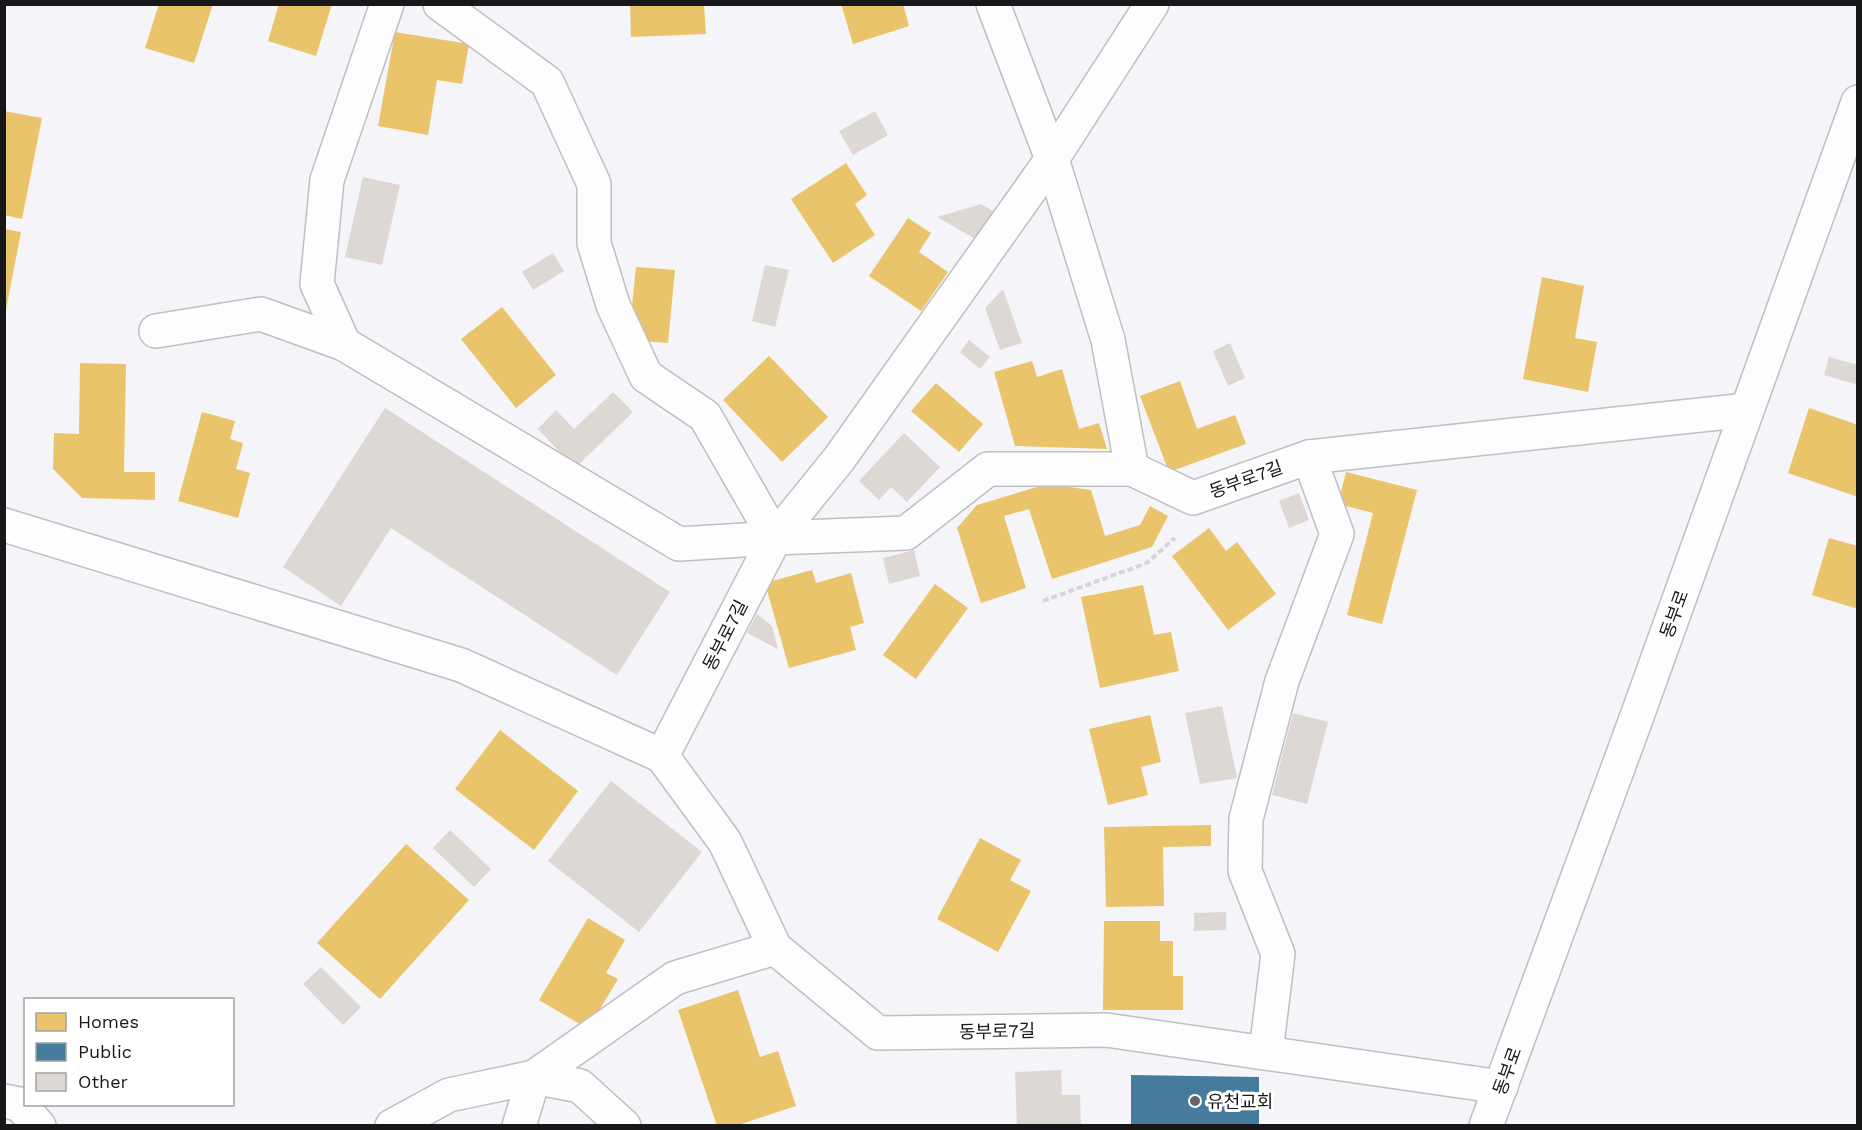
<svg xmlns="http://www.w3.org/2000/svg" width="1862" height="1130" font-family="'Work Sans','Noto Sans KR',sans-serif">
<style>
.homes{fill:#e9c46a}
.public{fill:#457b9d}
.building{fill:#ded8d4}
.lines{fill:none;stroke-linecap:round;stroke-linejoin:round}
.minor-casing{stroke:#bfbfc3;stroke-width:36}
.path{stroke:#d6d6d7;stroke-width:4;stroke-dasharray:6 3;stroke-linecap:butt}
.minor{stroke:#fdfdfe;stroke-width:33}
.poi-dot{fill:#646467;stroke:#fff;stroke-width:2}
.labels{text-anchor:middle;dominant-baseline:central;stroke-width:6;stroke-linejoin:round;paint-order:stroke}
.street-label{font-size:18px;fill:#171719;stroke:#fff}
.poi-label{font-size:18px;fill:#171719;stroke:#fff;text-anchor:start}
</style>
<rect width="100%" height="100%" fill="#f4f4f9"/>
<g class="homes">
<path d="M159 4H213L194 63 145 48Z"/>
<path d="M279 4H332L316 56 268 41Z"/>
<path d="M630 4H704L706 34 631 37Z"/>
<path d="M841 4H903L909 26 853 44Z"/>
<path d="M395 32 469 44 462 84 437 80 428 135 378 126Z"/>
<path d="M4 111 42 118 22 219 4 215Z"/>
<path d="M846 163 867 195 855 204 875 235 833 263 791 199Z"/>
<path d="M908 218 931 233 919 252 948 272 921 311 869 276Z"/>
<path d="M5 229 21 232 6 310 5 309Z"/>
<path d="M636 267 675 270 668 343 643 341 631 316Z"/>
<path d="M1542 277 1584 286 1575 338 1597 342 1588 392 1523 379Z"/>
<path d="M502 307 556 375 516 408 461 339Z"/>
<path d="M769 356 828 417 782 462 723 400Z"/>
<path d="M1032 361 1037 377 1062 369 1079 429 1099 423 1107 449 1015 446 994 372Z"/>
<path d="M80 363 126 364 124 472H155V500L82 498 53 469 54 433 79 434Z"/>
<path d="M1180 381 1197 429 1235 415 1246 444 1169 472 1140 396Z"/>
<path d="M936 383 983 424 959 452 911 411Z"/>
<path d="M1809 408 1858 425V497L1788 473Z"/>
<path d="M202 412 235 421 230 439 243 443 236 469 250 473 238 518 178 501Z"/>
<path d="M1346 472 1417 490 1382 624 1347 615 1373 513 1338 504Z"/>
<path d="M1047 484 1091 490 1105 536 1140 525 1150 506 1168 516 1152 547 1052 579 1029 509 1004 516 1026 588 981 603 957 528 977 505Z"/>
<path d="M1209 528 1226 551 1237 542 1276 594 1228 630 1172 556Z"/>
<path d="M1829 538 1858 546V609L1812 595Z"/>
<path d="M812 570 816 583 851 573 864 623 850 627 856 650 789 668 765 583Z"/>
<path d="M935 584 968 608 916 679 883 655Z"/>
<path d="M1143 585 1154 635 1171 632 1179 671 1100 688 1081 597Z"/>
<path d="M1150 715 1161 762 1141 767 1148 795 1108 805 1089 729Z"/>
<path d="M500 730 578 791 534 850 455 789Z"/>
<path d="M1211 825V846L1163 847 1164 906 1106 907 1104 827Z"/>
<path d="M980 838 1021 860 1010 880 1031 891 998 952 937 919Z"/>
<path d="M406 844 469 900 380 999 317 943Z"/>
<path d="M588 918 625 940 606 973 618 979 588 1029 539 1000Z"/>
<path d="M1104 921H1160V941H1173V976H1183V1010H1103Z"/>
<path d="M738 990 760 1057 778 1051 796 1106 735 1126H717L678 1010Z"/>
</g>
<path class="public" d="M1131 1075 1259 1077V1126H1131Z"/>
<g class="building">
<path d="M875 111 888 135 853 155 839 131Z"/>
<path d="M363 177 400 185 382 265 345 257Z"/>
<path d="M981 204 993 211 977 240 937 217Z"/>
<path d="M553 253 564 271 533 290 522 272Z"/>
<path d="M765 265 789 270 775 327 752 321Z"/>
<path d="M1003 289 1022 343 1000 350 985 308Z"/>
<path d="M969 340 990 357 980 369 960 352Z"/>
<path d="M1230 343 1245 378 1228 386 1213 351Z"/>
<path d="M1829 357 1858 365V385L1824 375Z"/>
<path d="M613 392 633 412 575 468 538 429 556 410 574 429Z"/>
<path d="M385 408 670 592 617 675 391 528 341 606 283 567Z"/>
<path d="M904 433 940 467 907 502 891 487 879 500 859 481Z"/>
<path d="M1299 493 1309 520 1289 528 1279 501Z"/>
<path d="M914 550 920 576 889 584 883 558Z"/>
<path d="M757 614 772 626 778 649 747 633Z"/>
<path d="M1222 706 1237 778 1200 784 1185 713Z"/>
<path d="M1293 713 1328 722 1307 804 1272 795Z"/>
<path d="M611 781 702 852 639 932 548 861Z"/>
<path d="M450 830 491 869 474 887 433 848Z"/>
<path d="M1226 912V930L1194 931V913Z"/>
<path d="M321 967 361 1007 343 1025 303 984Z"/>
<path d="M1061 1070 1062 1095H1080L1081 1126H1017L1015 1072Z"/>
</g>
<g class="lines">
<g class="minor-casing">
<g id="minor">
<path d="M440 4 547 82 594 184V243L613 305 646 376 705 416 775 538"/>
<path d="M993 4 1052 159 1108 340 1132 469"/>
<path d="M156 331 261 314 344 344 679 544 775 538 839 459 1052 159 1152 4"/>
<path d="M344 344 317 284 327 180 387 4"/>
<path d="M4 525 461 665 662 756"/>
<path d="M1266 1052 1278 954 1245 871 1246 819 1282 681 1337 534 1309 457"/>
<path d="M1501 1087 1106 1030 878 1033 775 948 725 842 662 756 775 538 906 533 988 469H1132L1193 498 1309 457 1747 410"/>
<path d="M4 1101 19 1104 39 1126"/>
<path d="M392 1126 449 1095 534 1077 580 1086 624 1126"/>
<path d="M519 1126 534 1077 675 978 775 948"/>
<path d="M1486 1126 1636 719 1858 102"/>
</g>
</g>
<path class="path" d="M1043 601 1147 563 1175 538"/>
<use href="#minor" class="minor"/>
</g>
<circle class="poi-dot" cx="1195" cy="1101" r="6"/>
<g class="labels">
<g class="street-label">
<text transform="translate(1246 479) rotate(-20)">동부로7길</text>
<text transform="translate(1674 614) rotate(-70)">동부로</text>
<text transform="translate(725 635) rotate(-63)">동부로7길</text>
<text transform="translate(997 1031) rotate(-1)">동부로7길</text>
<text transform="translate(1507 1071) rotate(-70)">동부로</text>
</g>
<g class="poi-label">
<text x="1207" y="1101">유천교회</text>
</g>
</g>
<rect width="1862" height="1130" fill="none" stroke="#171719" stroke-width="12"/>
<rect x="24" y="998" width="210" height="108" fill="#ffffff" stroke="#a2a2a3" stroke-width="1.5"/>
<rect x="36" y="1013" width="30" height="18" fill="#e9c46a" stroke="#a2a2a3" stroke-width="1.5"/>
<text x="78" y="1028" font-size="18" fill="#171719">Homes</text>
<rect x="36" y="1043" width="30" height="18" fill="#457b9d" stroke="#a2a2a3" stroke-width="1.5"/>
<text x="78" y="1058" font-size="18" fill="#171719">Public</text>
<rect x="36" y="1073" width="30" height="18" fill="#ded8d4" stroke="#a2a2a3" stroke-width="1.5"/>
<text x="78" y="1088" font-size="18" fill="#171719">Other</text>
</svg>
